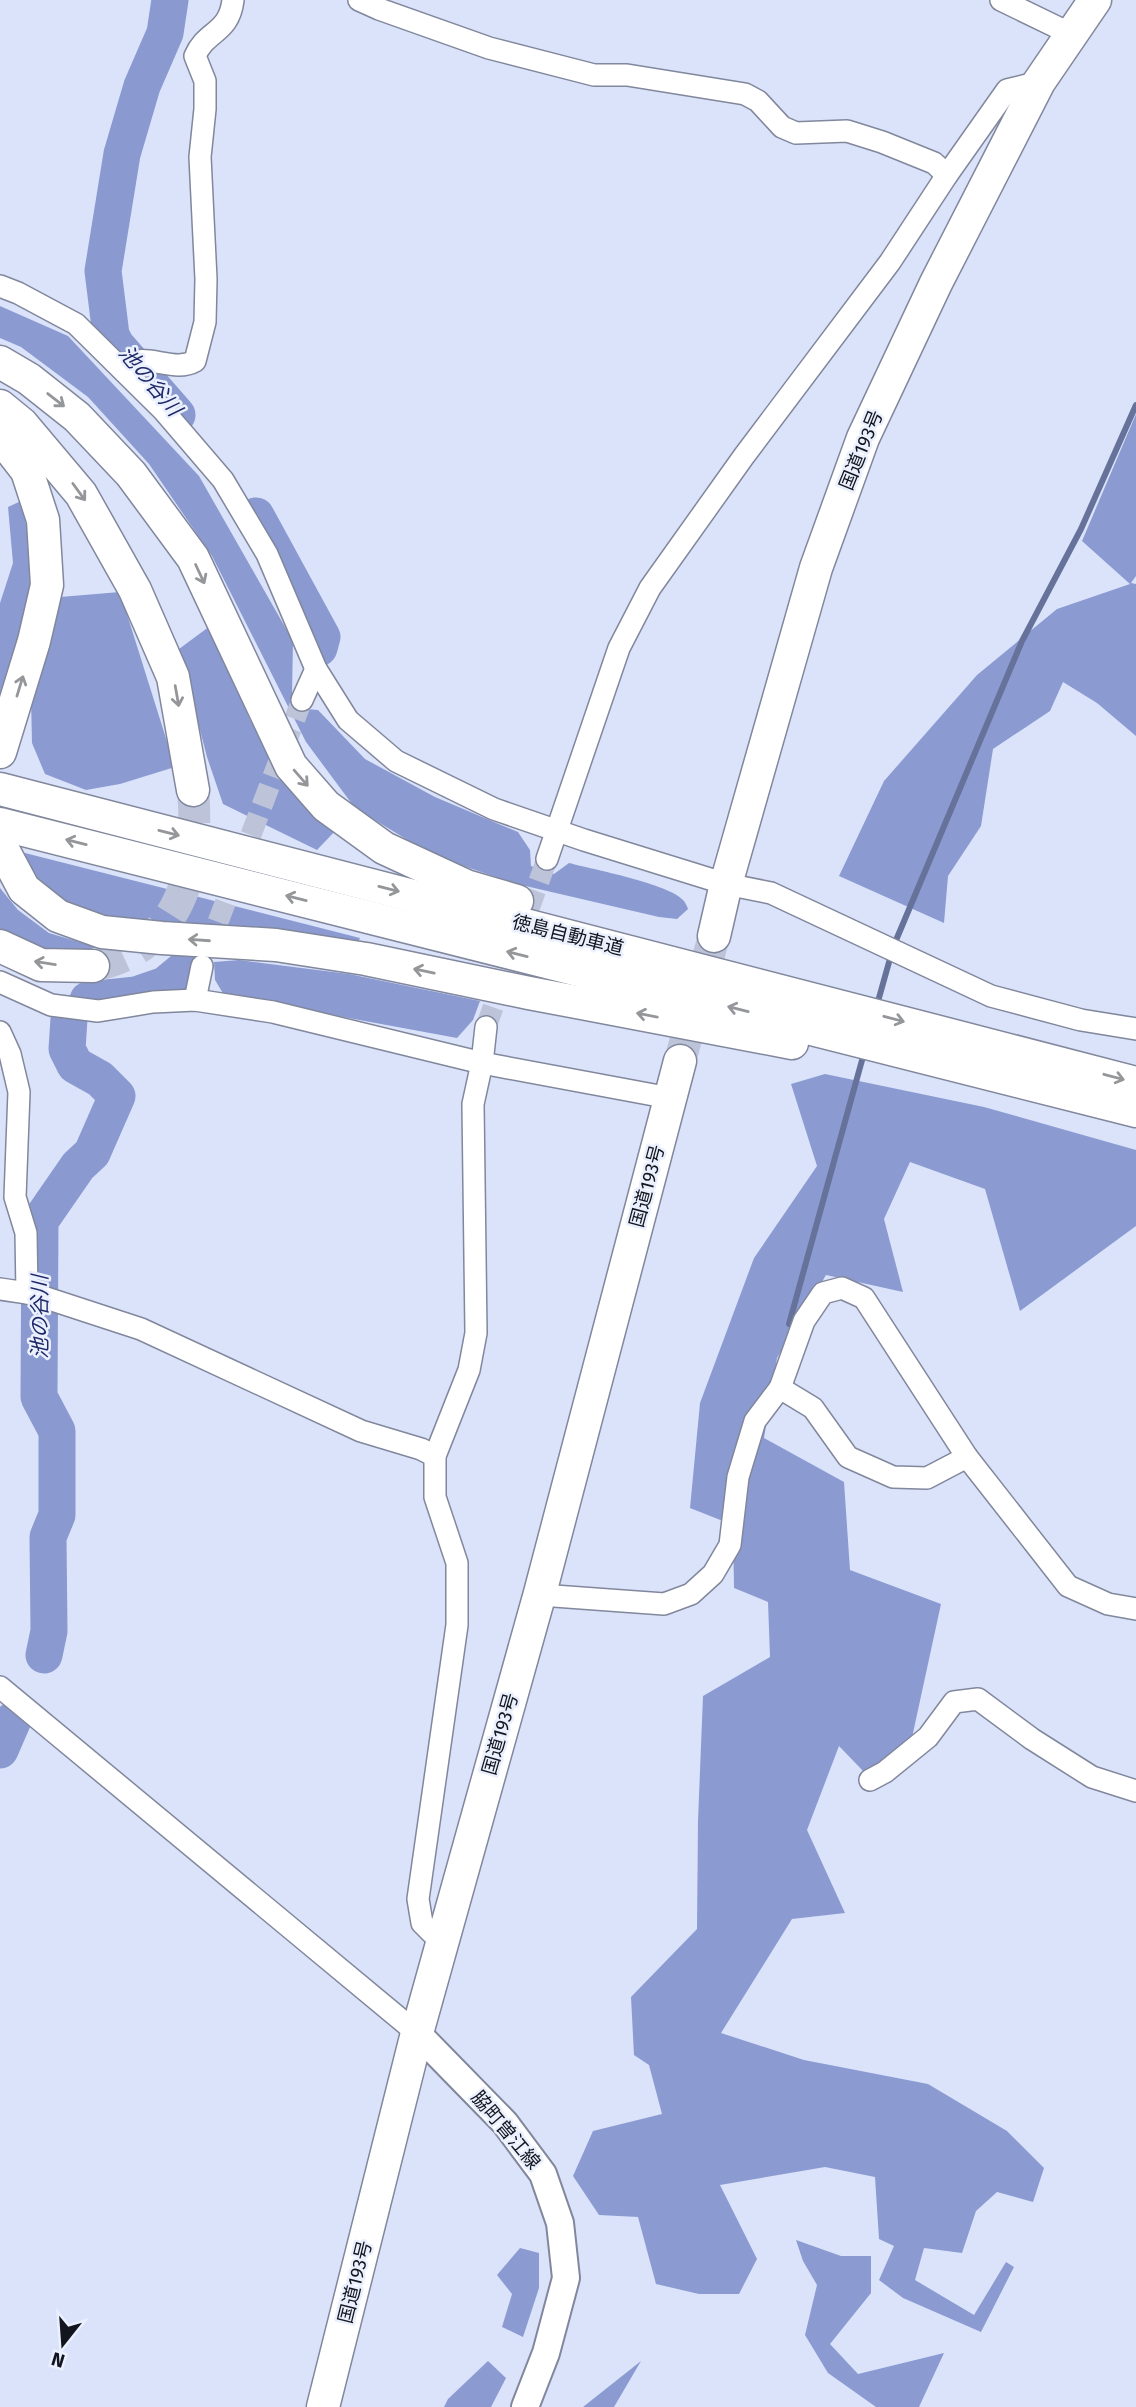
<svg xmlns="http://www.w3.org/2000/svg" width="1136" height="2407" font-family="'Fira Sans','Noto Sans JP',sans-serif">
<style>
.forest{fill:#8b9bd2}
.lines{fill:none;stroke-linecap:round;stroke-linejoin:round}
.stream{stroke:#66729a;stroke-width:6}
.river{stroke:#8a9ad0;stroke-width:37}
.minor-tunnel{stroke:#bdc4d9;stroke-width:21;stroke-dasharray:21 10;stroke-linecap:butt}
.highway-tunnel{stroke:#bdc4d9;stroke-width:32;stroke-dasharray:32 16;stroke-linecap:butt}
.minor-casing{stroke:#81879c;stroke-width:24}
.major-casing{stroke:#81879c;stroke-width:30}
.highway-casing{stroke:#81879c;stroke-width:35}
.minor{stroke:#fff;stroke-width:21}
.major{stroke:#fff;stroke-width:26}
.highway{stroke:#fff;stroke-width:32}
.oneway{stroke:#949699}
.labels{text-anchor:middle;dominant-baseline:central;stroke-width:5;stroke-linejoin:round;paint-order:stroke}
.street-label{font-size:19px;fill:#12151d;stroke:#ebf0fe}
.water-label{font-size:21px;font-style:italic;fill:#1f2969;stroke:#ebf0fe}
</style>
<rect width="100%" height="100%" fill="#dbe3fa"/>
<g class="forest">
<path d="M0 306 68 336 199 476 293 641 292 694 306 709 318 710 365 759 435 797 518 832 530 850 531 866 554 874 569 863C592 869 669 884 683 900 685 902 687 906 688 909L677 919 659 917 517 884 434 856 355 808 306 742 212 556 149 464 88 397 21 347 0 338Z"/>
<path d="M1136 414V576L1131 583 1136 584V736L1097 703 1063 682 1050 711 993 749 981 826 948 876 944 923 839 876 884 781 977 675 1057 609 1130 584 1082 541Z"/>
<path d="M21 501 33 558 22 644 0 708V603L13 563 8 507Z"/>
<path d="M120 592 175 767 120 784 86 790 45 774 32 743 31 697 60 597Z"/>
<path d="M210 626 250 720 290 783 337 829 317 850 223 804 207 757 179 649Z"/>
<path d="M21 852 360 938 357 945 131 926 69 908 39 884Z"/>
<path d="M0 888 18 910 49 933 96 947 74 955 36 950 0 931Z"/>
<path d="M239 960 349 974 480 1001 473 1020 457 1038 224 995 215 980 214 962Z"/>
<path d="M825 1074 984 1107 1136 1150V1226L1020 1311 985 1189 910 1162 884 1219 903 1292 826 1275 777 1358 764 1438 844 1482 850 1570 941 1604 908 1756 865 1773 839 1746 807 1830 845 1913 792 1919 721 2033 804 2060 928 2084 1007 2131 1044 2168 1033 2202 997 2192 976 2211 962 2253 924 2248 915 2280 974 2315 1006 2262 1014 2267 981 2332 903 2298 879 2280 894 2246 879 2239 875 2177 825 2167 720 2185 757 2259 739 2294H699L656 2284 638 2217 599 2215 573 2176 593 2131 662 2114 649 2065 634 2055 631 1997 697 1929 698 1821 703 1696 770 1657 768 1602 734 1588 733 1525 690 1508 700 1403 754 1258 817 1166 791 1084Z"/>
<path d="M796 2240 841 2256H871V2293L830 2344 858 2374 944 2353 919 2407H876L828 2373 805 2335 817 2285 803 2261Z"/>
<path d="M520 2248 539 2253V2288L523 2337 502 2327 512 2294 497 2275Z"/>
<path d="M488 2361 506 2378 491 2407H444L448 2399Z"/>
<path d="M641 2361 614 2407H583Z"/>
</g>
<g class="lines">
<g class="stream">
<path d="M894 945 1022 641 1081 529 1136 405"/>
<path d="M877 1005 891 955"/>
<path d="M789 1324 864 1053"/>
</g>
<g class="river">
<path d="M170 0 165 33 142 86 122 154 103 271 111 335 116 345 177 415"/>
<path d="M256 516 322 637 319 648"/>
<path d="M88 1000 136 995 165 985 188 966"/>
<path d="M44 1655 49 1631 48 1537 57 1515V1431L39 1397 40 1221 78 1166 92 1153 117 1096 100 1079 75 1065 67 1049 69 1019"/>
<path d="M0 1750 13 1720"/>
</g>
<g class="minor-tunnel">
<path d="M207 951 302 700"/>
<path d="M486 1027 547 859"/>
</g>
<g class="highway-tunnel">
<path d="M93 966C181 948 200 869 193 790"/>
<path d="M680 1061 714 936"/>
</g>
<g class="minor-casing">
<g id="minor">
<path d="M359 0 379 9 489 48 594 75H627L745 94 758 101 782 127 796 133 847 131 882 142 934 163 947 175"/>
<path d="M1001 0 1071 34"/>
<path d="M0 286 18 293 76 324 163 410 223 480 267 554 316 669 348 720 396 761 494 809 584 840 726 884 771 893 991 996 1081 1020 1136 1029"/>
<path d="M121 368C143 349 172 374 195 361L205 322 206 279 200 157 205 109V81L195 56C206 30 229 34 233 0"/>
<path d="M302 700 316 669"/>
<path d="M547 859 619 648 650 588 744 456 890 262 947 175 1007 90 1039 82"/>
<path d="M0 982 51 1005 98 1011 153 1002 195 1000 273 1012 482 1063 670 1098"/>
<path d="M195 1000 202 966"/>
<path d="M0 1032 10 1054 19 1092 15 1197 26 1233 27 1293"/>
<path d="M0 1289 34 1294 141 1329 361 1431 421 1449 435 1456"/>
<path d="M780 1388 804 1321 823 1293 842 1288 864 1298 967 1457 1068 1586 1108 1604 1136 1609"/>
<path d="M540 1593 554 1596 664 1604 691 1594 713 1574 730 1545 738 1477 755 1421 780 1388 813 1408 848 1457 893 1477 927 1478 967 1457"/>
<path d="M0 1687 417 2033"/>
<path d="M870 1780 885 1772 928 1737 954 1702 978 1699 1032 1739 1092 1777 1136 1791"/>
<path d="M442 1943 422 1923 418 1899 457 1625V1563L435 1497V1456L469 1370 476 1333 473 1104 482 1063 486 1027"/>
</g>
</g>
<g class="major-casing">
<path id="major" d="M417 2033 505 2123 543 2174 560 2223 566 2278 546 2353 525 2407"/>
</g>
<g class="highway-casing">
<g id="highway">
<path d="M0 362 29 379 77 417 131 474 193 558 291 766 326 806 384 848 466 886 517 901"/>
<path d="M0 406 22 424 81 494 135 590 173 677 193 790"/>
<path d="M0 436 27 471 43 520 47 585 34 641 0 752"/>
<path d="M0 789 1136 1083"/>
<path d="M0 824 1136 1111"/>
<path d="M0 844 24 889 58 916 102 932 162 938 276 945 366 959 529 993 792 1043"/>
<path d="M714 936 726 884 816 568 863 438 936 283 1039 82 1095 0"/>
<path d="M0 946 41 965 93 966"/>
<path d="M323 2407 417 2033 540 1593 680 1061"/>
</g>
</g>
<use href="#minor" class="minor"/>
<use href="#major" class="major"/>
<use href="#highway" class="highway"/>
</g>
<defs><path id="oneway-shaft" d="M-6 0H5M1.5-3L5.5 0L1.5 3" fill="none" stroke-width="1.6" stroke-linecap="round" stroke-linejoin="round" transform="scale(1.75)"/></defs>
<g class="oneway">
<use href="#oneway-shaft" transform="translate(56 400) rotate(38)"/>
<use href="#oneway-shaft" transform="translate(79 492) rotate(54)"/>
<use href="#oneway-shaft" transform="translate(200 574) rotate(65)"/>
<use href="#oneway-shaft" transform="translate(20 686) rotate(-73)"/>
<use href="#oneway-shaft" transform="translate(177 696) rotate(80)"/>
<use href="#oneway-shaft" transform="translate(301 778) rotate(49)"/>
<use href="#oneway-shaft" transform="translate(169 833) rotate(14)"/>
<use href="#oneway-shaft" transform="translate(76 842) rotate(-166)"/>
<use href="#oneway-shaft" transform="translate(389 889) rotate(14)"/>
<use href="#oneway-shaft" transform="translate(296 898) rotate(-166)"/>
<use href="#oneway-shaft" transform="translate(199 940) rotate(-176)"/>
<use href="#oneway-shaft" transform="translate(517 954) rotate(-166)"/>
<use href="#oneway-shaft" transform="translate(45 963) rotate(-171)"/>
<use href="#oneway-shaft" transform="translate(424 971) rotate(-168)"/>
<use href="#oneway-shaft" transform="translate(738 1009) rotate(-166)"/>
<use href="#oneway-shaft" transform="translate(647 1015) rotate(-169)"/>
<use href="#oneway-shaft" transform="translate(894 1019) rotate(15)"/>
<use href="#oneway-shaft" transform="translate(1114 1077) rotate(15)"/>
</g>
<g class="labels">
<g class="street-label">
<text transform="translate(861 450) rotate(-68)">国道193号</text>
<text transform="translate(568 935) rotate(14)">徳島自動車道</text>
<text transform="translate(647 1186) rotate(-75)">国道193号</text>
<text transform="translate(500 1734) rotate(-74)">国道193号</text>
<text transform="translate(506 2130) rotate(50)">脇町曽江線</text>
<text transform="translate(355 2282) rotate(-76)">国道193号</text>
</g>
<g class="water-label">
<text transform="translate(150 381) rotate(50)">池の谷川</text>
<text transform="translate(40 1317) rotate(-90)">池の谷川</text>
</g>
</g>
<g transform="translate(63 2344) rotate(197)" stroke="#ebf0fe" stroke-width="5" paint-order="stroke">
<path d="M0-5L12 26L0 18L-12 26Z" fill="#12151d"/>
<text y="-10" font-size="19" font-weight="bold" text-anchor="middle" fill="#12151d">N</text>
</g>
</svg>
